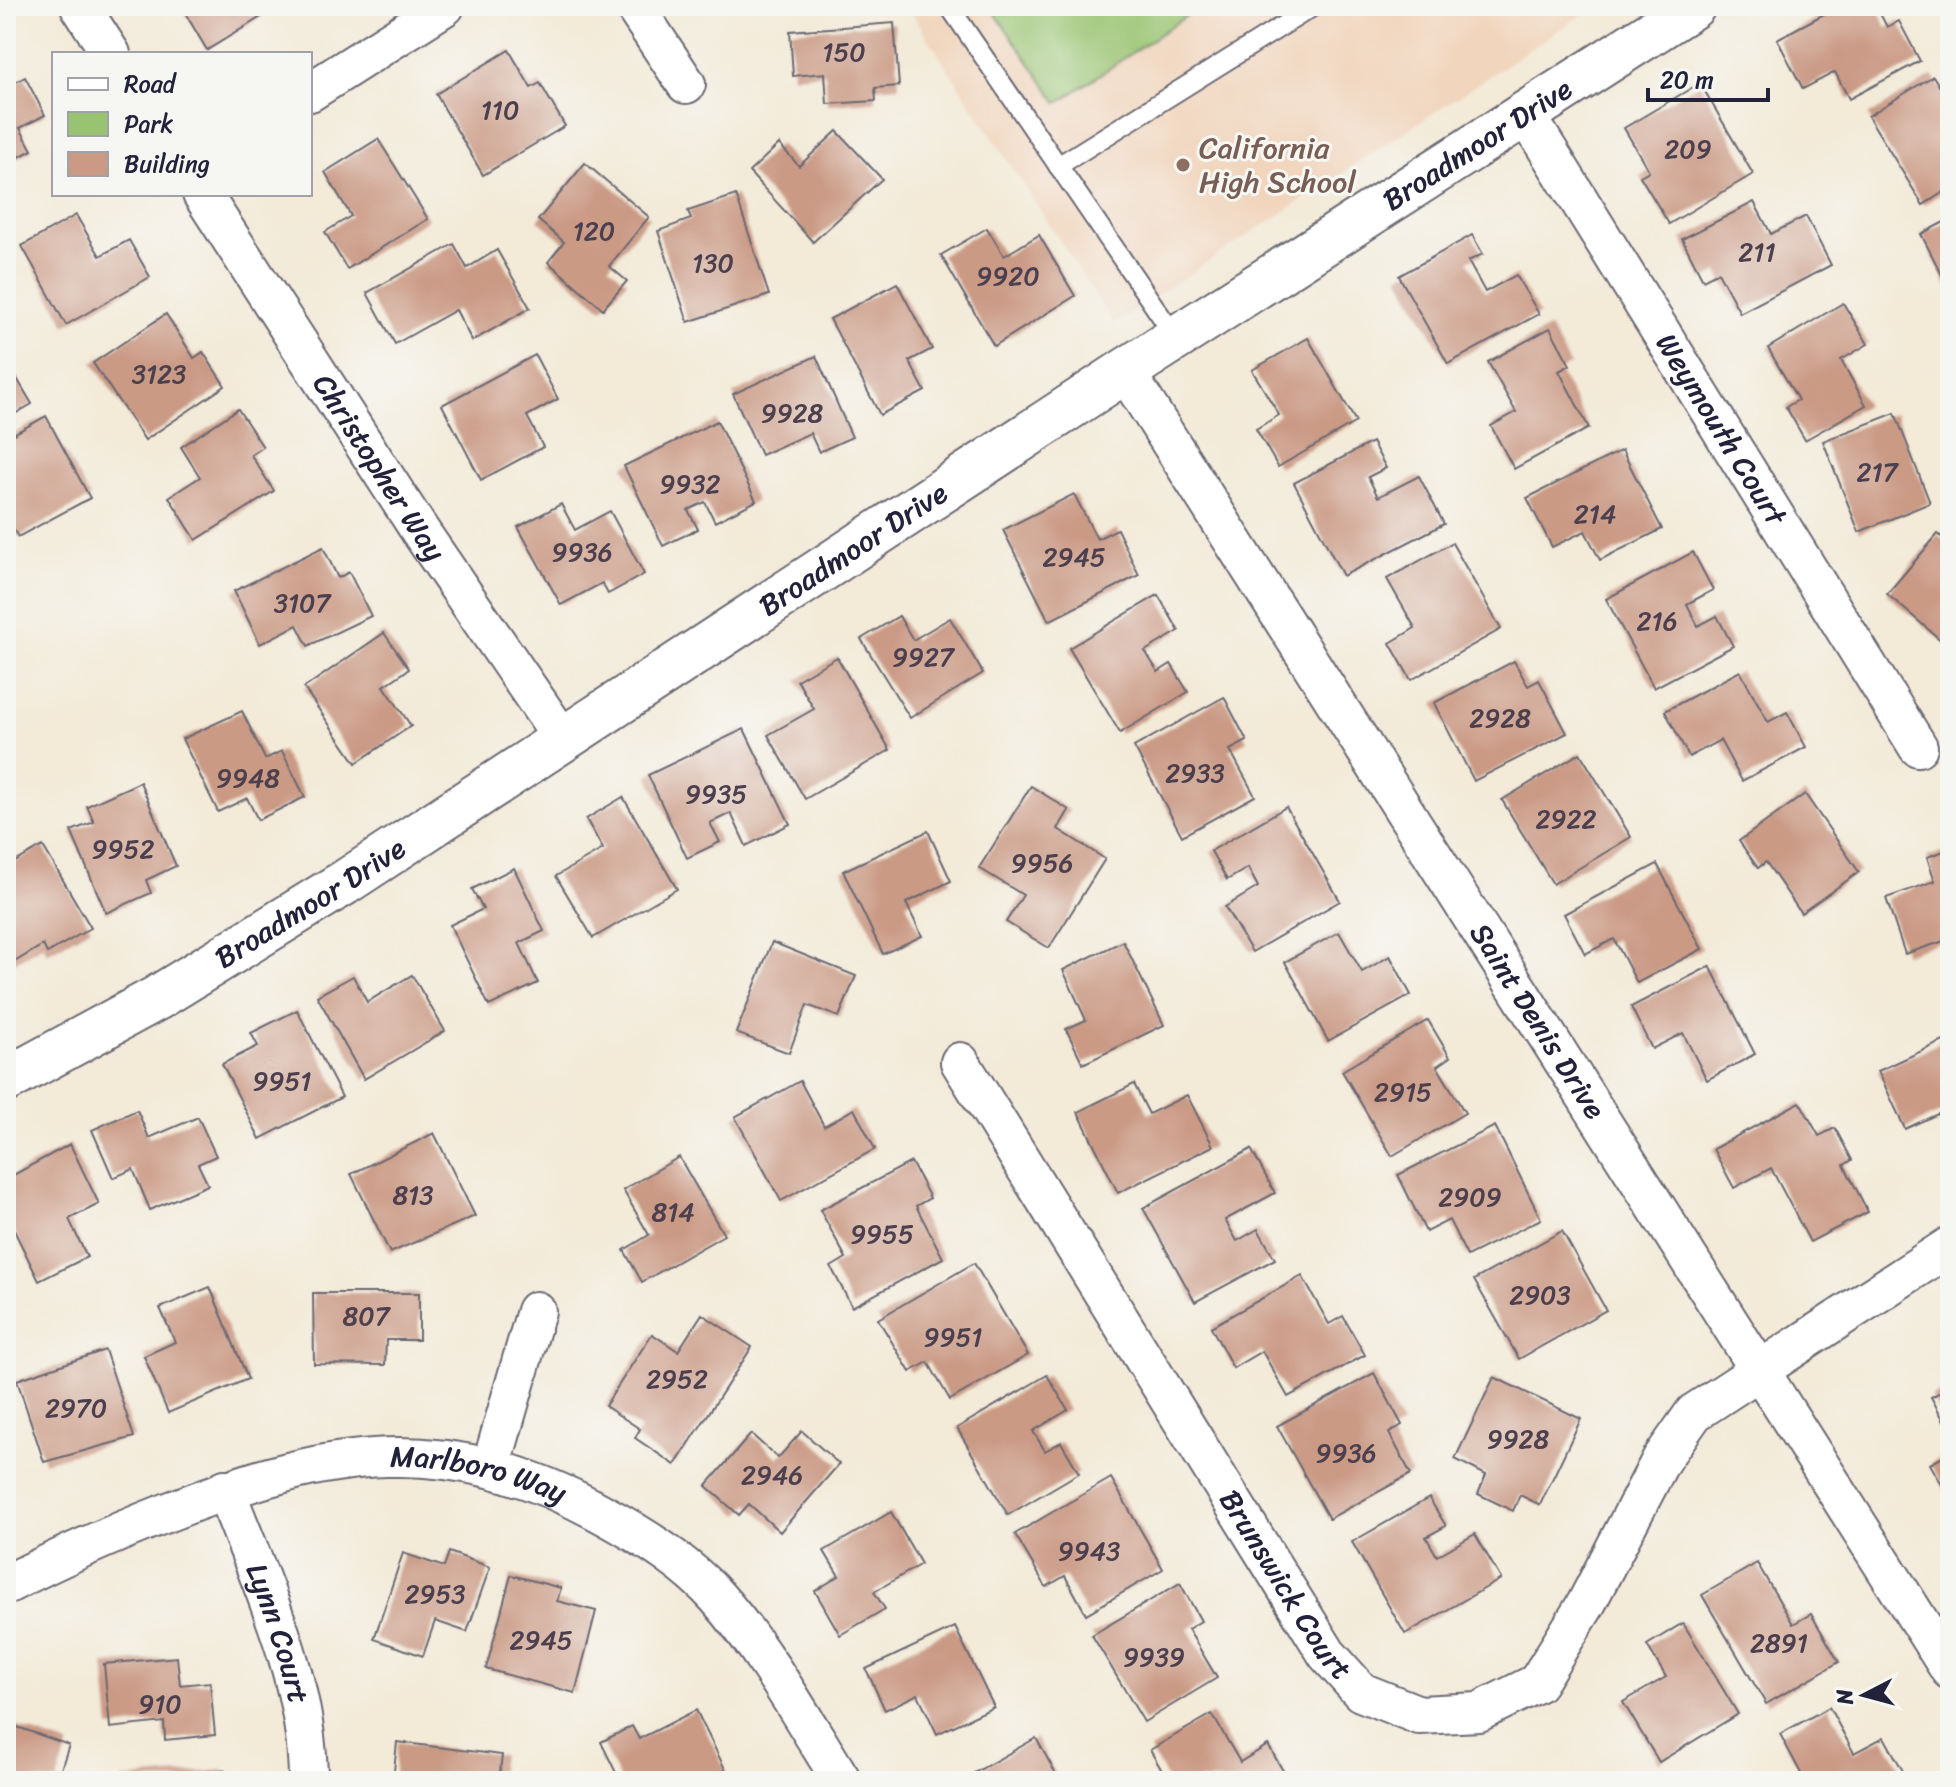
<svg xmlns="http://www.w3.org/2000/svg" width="1956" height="1787" font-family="Sriracha,sans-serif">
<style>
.built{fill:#f1d5bd}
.green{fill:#98c370;stroke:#5d7256;stroke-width:2}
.building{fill:#ca9a85}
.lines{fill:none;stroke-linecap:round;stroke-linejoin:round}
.lane-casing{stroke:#6b6872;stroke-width:22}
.street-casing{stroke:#6b6872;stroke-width:42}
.secondary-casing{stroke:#6b6872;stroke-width:48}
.lane{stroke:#fff;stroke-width:18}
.street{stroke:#fff;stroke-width:38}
.secondary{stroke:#fff;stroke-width:44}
.education-dot{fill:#8d6e63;stroke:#f6f6f2;stroke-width:3}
.labels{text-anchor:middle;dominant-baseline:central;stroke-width:6;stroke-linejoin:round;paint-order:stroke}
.number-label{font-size:26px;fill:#4c404e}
.street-label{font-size:30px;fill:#22223b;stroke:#f6f6f2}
.education-label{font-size:30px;fill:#785e54;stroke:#f6f6f2;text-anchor:start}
</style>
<rect width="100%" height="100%" fill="#f6f6f2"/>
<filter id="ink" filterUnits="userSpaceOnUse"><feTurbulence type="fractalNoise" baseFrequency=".0125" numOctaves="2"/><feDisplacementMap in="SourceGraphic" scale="16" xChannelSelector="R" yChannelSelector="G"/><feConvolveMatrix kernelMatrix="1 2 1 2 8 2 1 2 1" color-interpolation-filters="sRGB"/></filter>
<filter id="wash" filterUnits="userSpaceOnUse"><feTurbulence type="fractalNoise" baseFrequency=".006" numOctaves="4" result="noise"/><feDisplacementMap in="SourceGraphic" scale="32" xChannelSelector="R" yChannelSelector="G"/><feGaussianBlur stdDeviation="1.8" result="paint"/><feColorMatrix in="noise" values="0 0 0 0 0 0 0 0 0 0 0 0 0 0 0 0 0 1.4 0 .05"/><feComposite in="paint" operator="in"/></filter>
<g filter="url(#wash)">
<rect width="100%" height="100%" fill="#f3ead8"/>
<path class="built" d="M907 6H1595L1114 324Z"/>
<path class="green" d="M990 6H1201L1058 103Z"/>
<g id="blocks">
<g class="building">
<path d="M181 6H279L207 50Z"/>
<path d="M1839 6H1876L1887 27 1899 21 1920 61 1849 99 1835 72 1803 89 1777 39Z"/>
<path d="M894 23 899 86 875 88 876 101 827 104 825 73 793 76 790 31Z"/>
<path d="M509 50 531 88 540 83 565 126 483 175 436 94Z"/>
<path d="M1933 76 1950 103V188L1923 205 1868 116Z"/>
<path d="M25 77 45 115 20 128 32 150 6 164V87Z"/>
<path d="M1700 83 1753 174 1669 224 1640 176 1649 171 1624 128Z"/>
<path d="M837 131 882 179 813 242 749 172 779 144 799 166Z"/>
<path d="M378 139 428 219 347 269 325 232 351 216 325 172Z"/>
<path d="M585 163 649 217 609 266 627 281 603 309 548 262 564 242 538 220Z"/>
<path d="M736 195 769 295 688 322 658 231 691 219 688 211Z"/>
<path d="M1754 202 1771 234 1806 216 1831 265 1740 313 1718 272 1703 280 1682 239Z"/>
<path d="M76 215 100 256 129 240 150 277 66 325 22 246Z"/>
<path d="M1950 219V291L1921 234Z"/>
<path d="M987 228 1004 256 1039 235 1075 296 994 346 941 255Z"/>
<path d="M1472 235 1483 254 1468 261 1485 292 1516 275 1539 314 1448 364 1399 276Z"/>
<path d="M454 244 467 268 497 250 530 308 472 341 456 310 395 344 367 293Z"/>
<path d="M897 283 932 349 909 361 925 391 880 415 830 319Z"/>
<path d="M1843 303 1868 344 1841 360 1866 405 1805 440 1786 407 1798 400 1768 348Z"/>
<path d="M166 314 194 358 203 352 225 386 145 440 93 363Z"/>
<path d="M1550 328 1570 365 1559 371 1589 428 1514 469 1491 426 1516 412 1488 362Z"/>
<path d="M1308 338 1356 422 1278 467 1256 429 1279 415 1252 370Z"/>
<path d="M535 355 558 399 527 416 543 447 481 480 442 405Z"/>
<path d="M816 356 852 437 819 452 810 433 761 455 733 394Z"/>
<path d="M6 360 32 404 6 419Z"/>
<path d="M238 409 263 447 251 455 274 491 196 540 169 497 200 477 181 447Z"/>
<path d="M1895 413 1930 503 1859 532 1823 441Z"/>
<path d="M46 416 90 498 18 537 6 515V438Z"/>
<path d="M717 421 756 501 715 522 705 502 688 510 698 529 663 546 624 466Z"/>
<path d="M1372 442 1386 468 1368 477 1378 497 1419 476 1444 524 1343 576 1294 483Z"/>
<path d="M1622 450 1662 529 1600 560 1585 531 1552 547 1527 498Z"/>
<path d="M1074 494 1097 539 1117 529 1139 575 1049 621 1003 530Z"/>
<path d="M561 504 575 530 610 511 644 574 608 594 602 583 561 605 518 527Z"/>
<path d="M1938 534 1950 544V648L1887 594Z"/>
<path d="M1452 543 1501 629 1411 680 1390 643 1415 628 1387 579Z"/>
<path d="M323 547 338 578 349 572 371 616 308 646 297 625 260 644 234 591Z"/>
<path d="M1693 552 1713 590 1687 604 1698 626 1717 616 1733 646 1654 688 1606 599Z"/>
<path d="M1158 595 1179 631 1145 651 1158 672 1171 664 1188 692 1120 733 1069 648Z"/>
<path d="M899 616 913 640 950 618 983 673 910 718 861 639Z"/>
<path d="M384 633 409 669 384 686 411 726 356 763 304 688Z"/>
<path d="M837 657 890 750 805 799 768 735 814 709 797 680Z"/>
<path d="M1514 661 1528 686 1539 680 1567 733 1474 781 1434 703Z"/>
<path d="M1740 671 1768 722 1787 712 1806 747 1742 781 1720 740 1689 757 1665 711Z"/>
<path d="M1224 697 1247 741 1230 750 1255 796 1182 836 1134 747Z"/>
<path d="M242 711 265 759 282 751 305 797 258 820 247 798 218 812 182 739Z"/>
<path d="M744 729 790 824 746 846 731 813 710 823 720 842 687 858 648 775Z"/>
<path d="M1580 753 1631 837 1553 884 1502 800Z"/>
<path d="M140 782 176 866 146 880 151 893 106 913 71 831 94 822 87 806Z"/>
<path d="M1031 786 1069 810 1058 829 1105 859 1049 948 1006 922 1023 895 979 868Z"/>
<path d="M1805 794 1859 872 1801 913 1766 862 1758 868 1739 841Z"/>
<path d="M623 797 677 889 593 938 556 876 603 849 586 819Z"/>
<path d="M1286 807 1340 901 1252 952 1225 907 1258 887 1248 868 1227 880 1211 851Z"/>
<path d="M928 831 951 881 906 903 922 936 883 954 843 871Z"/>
<path d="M43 846 91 928 47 953 43 945 6 967V867Z"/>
<path d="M1950 849V939L1905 954 1886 898 1935 881 1927 857Z"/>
<path d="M1657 864 1702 949 1637 983 1614 939 1585 954 1564 914Z"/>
<path d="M514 868 544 931 519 943 538 983 489 1006 450 925 483 909 472 889Z"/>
<path d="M1339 932 1362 972 1390 956 1411 995 1328 1041 1285 962Z"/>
<path d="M1123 941 1164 1025 1083 1064 1066 1029 1086 1020 1063 970Z"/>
<path d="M772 942 856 976 839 1017 807 1005 789 1053 736 1033Z"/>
<path d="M1710 966 1755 1054 1707 1080 1683 1033 1652 1049 1631 1007Z"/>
<path d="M412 975 445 1031 364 1079 317 996 353 976 367 1002Z"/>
<path d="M297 1010 342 1097 260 1139 222 1064 258 1046 251 1033Z"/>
<path d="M1428 1020 1450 1057 1437 1066 1465 1113 1392 1156 1342 1071Z"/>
<path d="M1950 1038V1123L1944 1111 1905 1129 1878 1071Z"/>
<path d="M800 1081 824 1126 854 1109 875 1149 781 1201 735 1117Z"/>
<path d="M1134 1084 1149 1114 1187 1095 1213 1146 1118 1193 1078 1112Z"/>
<path d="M1800 1102 1819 1136 1835 1128 1852 1160 1844 1165 1868 1212 1810 1242 1771 1168 1734 1188 1713 1149Z"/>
<path d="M137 1110 149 1138 198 1117 216 1156 198 1164 208 1185 150 1210 133 1169 113 1178 92 1130Z"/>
<path d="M1495 1126 1541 1219 1467 1256 1449 1220 1426 1232 1398 1175Z"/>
<path d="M434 1133 475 1216 390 1253 351 1174Z"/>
<path d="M70 1144 99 1204 69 1219 87 1257 39 1281 6 1214V1179Z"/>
<path d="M1251 1149 1275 1193 1225 1220 1237 1241 1258 1229 1275 1259 1195 1302 1143 1208Z"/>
<path d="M679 1157 724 1235 642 1282 624 1250 649 1235 623 1190Z"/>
<path d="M911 1162 930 1198 916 1206 943 1258 852 1307 831 1267 846 1258 820 1210Z"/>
<path d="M1562 1231 1606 1310 1519 1359 1474 1280Z"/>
<path d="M974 1263 1028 1355 950 1400 928 1362 910 1372 878 1319Z"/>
<path d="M1302 1276 1329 1324 1343 1316 1365 1355 1288 1397 1262 1351 1233 1368 1211 1327Z"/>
<path d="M210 1287 248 1379 168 1413 144 1356 175 1342 160 1308Z"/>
<path d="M313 1293H419V1340H386L385 1365 314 1364Z"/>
<path d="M702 1314 752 1347 675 1465 635 1438 640 1429 605 1406 652 1334 678 1351Z"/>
<path d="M105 1350 134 1437 44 1462 17 1380Z"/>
<path d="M1374 1373 1402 1425 1389 1433 1411 1474 1329 1519 1277 1426Z"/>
<path d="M1047 1375 1068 1410 1033 1431 1045 1451 1061 1442 1079 1473 1008 1515 957 1428Z"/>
<path d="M1494 1377 1581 1419 1540 1505 1520 1495 1513 1511 1478 1494 1486 1475 1455 1459Z"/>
<path d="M1950 1387V1432L1931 1397Z"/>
<path d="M802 1431 839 1464 780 1532 749 1504 739 1515 706 1486 751 1434 778 1458Z"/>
<path d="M1950 1453V1499L1930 1464Z"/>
<path d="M1111 1478 1163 1569 1086 1614 1065 1576 1046 1587 1015 1534Z"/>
<path d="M1429 1498 1446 1526 1426 1537 1437 1556 1475 1534 1501 1579 1405 1634 1352 1542Z"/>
<path d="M891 1512 921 1564 874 1592 885 1609 840 1635 815 1591 839 1576 824 1551Z"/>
<path d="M449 1552 490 1567 467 1632 435 1621 423 1656 374 1639 403 1553 444 1567Z"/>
<path d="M1757 1563 1793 1624 1811 1614 1839 1662 1766 1704 1702 1595Z"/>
<path d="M511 1575 561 1588 557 1601 596 1611 575 1693 486 1669Z"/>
<path d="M1180 1583 1201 1621 1188 1629 1217 1678 1144 1722 1092 1635Z"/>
<path d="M1683 1623 1738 1714 1659 1762 1623 1702 1666 1677 1647 1645Z"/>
<path d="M955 1627 994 1707 937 1734 918 1694 885 1710 866 1669Z"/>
<path d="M177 1657 180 1685 210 1682 215 1735 165 1740 164 1722 110 1728 104 1664Z"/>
<path d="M1829 1707 1854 1753 1884 1737 1903 1771 1884 1781H1805L1780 1734Z"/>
<path d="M696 1710 731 1781H620L601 1742 632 1726 639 1739Z"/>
<path d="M1212 1714 1240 1762 1268 1745 1289 1781H1168L1150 1750Z"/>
<path d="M6 1723 69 1745 57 1781H6Z"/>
<path d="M1036 1738 1060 1781H960Z"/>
<path d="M397 1742 502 1755 499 1781H393Z"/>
<path d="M224 1770 225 1781H122V1779Z"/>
</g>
</g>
</g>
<g filter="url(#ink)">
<use href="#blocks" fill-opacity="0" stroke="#6b6872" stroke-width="2"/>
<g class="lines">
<g class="lane-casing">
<g id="lane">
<path d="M949 6 1176 338"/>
<path d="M1058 166 1314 6"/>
</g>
</g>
<g class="street-casing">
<g id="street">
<path d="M80 6 111 54"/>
<path d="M634 6 686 84"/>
<path d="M310 92 445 6"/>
<path id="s1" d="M1525 113 1918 747"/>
<path id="s2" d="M202 194 420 531 562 738"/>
<path id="s3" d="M1125 371 1950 1670"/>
<path id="s4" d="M960 1062 1327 1654 1361 1692 1419 1715 1479 1712 1537 1683 1586 1604 1661 1460 1694 1413 1950 1246"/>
<path d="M491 1467 536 1311"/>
<path id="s5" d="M225 1489C261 1583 308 1680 308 1781"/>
<path id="s6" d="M6 1585C59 1557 115 1533 171 1511 328 1449 445 1429 599 1512 640 1534 686 1562 717 1597 766 1652 802 1718 842 1781"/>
</g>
</g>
<g class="secondary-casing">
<g id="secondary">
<path id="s7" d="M6 1080 157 998 344 883 1125 371 1693 6"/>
</g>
</g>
<use href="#lane" class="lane"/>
<use href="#street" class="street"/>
<use href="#secondary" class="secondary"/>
</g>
</g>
<circle class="education-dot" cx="1183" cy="165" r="8"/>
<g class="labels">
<g class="number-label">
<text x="844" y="52">150</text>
<text x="500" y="110">110</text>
<text x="1688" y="149">209</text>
<text x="594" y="231">120</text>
<text x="1757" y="252">211</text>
<text x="713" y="263">130</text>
<text x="1008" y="276">9920</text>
<text x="159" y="374">3123</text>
<text x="792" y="413">9928</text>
<text x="1877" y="472">217</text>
<text x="690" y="484">9932</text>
<text x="1595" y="514">214</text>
<text x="582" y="552">9936</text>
<text x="1074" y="557">2945</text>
<text x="302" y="603">3107</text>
<text x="1657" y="621">216</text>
<text x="923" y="657">9927</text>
<text x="1500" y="718">2928</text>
<text x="1195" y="773">2933</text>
<text x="248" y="778">9948</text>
<text x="716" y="794">9935</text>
<text x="1566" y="819">2922</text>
<text x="123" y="849">9952</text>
<text x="1042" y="863">9956</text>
<text x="282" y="1081">9951</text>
<text x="1403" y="1092">2915</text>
<text x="413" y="1195">813</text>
<text x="1470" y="1197">2909</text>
<text x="673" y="1212">814</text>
<text x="882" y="1234">9955</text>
<text x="1540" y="1295">2903</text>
<text x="366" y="1316">807</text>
<text x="953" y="1337">9951</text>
<text x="677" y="1379">2952</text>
<text x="76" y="1408">2970</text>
<text x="1518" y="1439">9928</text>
<text x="1346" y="1453">9936</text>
<text x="772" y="1475">2946</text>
<text x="1089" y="1551">9943</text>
<text x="435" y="1594">2953</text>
<text x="541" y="1640">2945</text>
<text x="1779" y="1643">2891</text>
<text x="1154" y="1657">9939</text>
<text x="160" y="1704">910</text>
</g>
<g class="street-label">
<text stroke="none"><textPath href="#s7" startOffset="1744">Broadmoor Drive</textPath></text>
<text stroke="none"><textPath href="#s1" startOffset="372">Weymouth Court</textPath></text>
<text stroke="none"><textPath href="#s2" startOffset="326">Christopher Way</textPath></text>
<text stroke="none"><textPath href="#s7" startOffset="1000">Broadmoor Drive</textPath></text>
<text stroke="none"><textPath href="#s7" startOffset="352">Broadmoor Drive</textPath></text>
<text stroke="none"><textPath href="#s3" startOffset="770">Saint Denis Drive</textPath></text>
<text stroke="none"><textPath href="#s6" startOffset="498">Marlboro Way</textPath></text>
<text stroke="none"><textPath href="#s4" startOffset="616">Brunswick Court</textPath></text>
<text stroke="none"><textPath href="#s5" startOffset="154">Lynn Court</textPath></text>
</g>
<g class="education-label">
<text x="1199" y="148">California<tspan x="1199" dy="34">High School</tspan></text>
</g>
</g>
<rect width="1956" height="1787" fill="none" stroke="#f6f6f2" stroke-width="32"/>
<rect x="52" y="52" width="260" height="144" fill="#f6f6f2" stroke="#a1a1a9" stroke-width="2"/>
<rect x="68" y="78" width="40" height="12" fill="#ffffff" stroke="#a1a1a9" stroke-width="2"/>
<text x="124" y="92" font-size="24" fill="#22223b">Road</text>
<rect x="68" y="112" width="40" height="24" fill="#98c370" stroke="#a1a1a9" stroke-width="2"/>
<text x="124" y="132" font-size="24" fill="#22223b">Park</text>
<rect x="68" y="152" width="40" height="24" fill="#ca9a85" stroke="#a1a1a9" stroke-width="2"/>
<text x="124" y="172" font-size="24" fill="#22223b">Building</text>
<g transform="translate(1864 1695) rotate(264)" stroke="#f6f6f2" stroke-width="6" paint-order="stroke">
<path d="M0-6L14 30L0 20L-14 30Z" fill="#22223b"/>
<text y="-12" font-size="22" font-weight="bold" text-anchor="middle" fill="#22223b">N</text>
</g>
<path d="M1648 88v12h120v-12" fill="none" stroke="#22223b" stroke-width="4"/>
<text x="1660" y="88" font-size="24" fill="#22223b" stroke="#f6f6f2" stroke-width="6" paint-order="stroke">20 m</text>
</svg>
